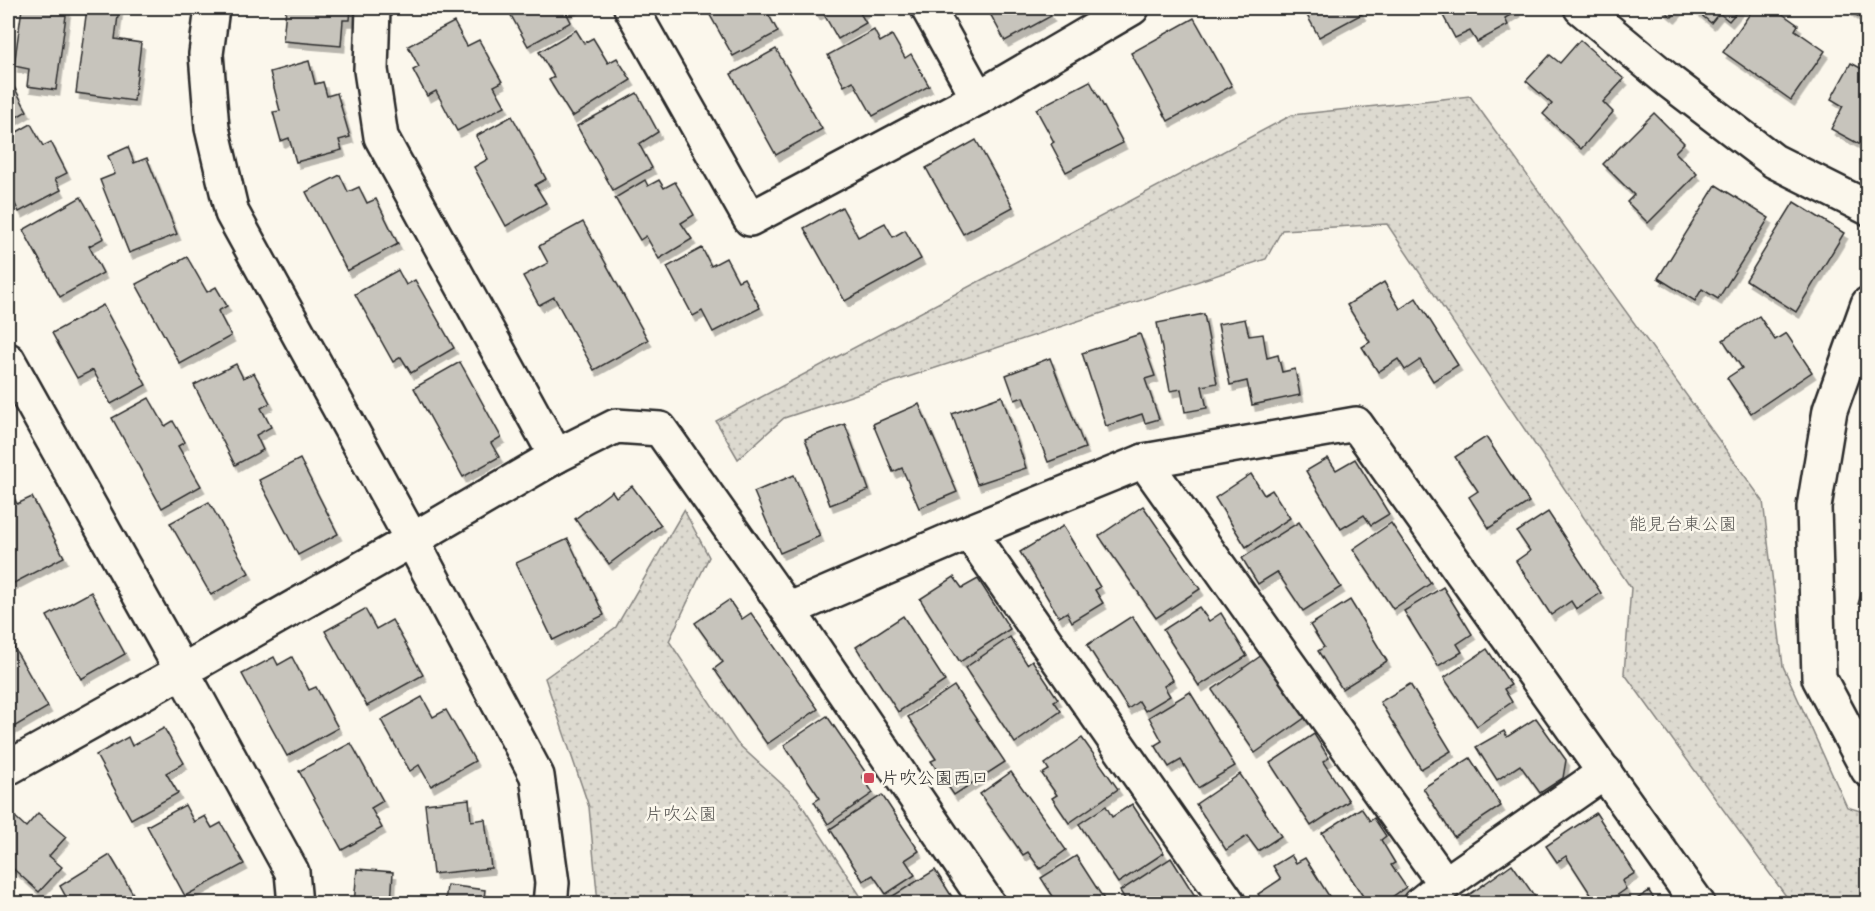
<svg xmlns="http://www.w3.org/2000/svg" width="1875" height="911" font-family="'Balsamiq Sans','Klee One',sans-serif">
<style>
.park{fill:url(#park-dots);stroke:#84827e;stroke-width:1.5}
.building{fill:#c7c4bc;stroke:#2b2b2b;stroke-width:1.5;filter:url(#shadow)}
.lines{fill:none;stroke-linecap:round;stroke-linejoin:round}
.minor-casing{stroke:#2b2b2b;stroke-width:38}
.minor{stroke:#fbf7ec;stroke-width:33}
.poi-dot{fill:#d1495b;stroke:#fbf7ec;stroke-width:2}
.labels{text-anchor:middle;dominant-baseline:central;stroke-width:5;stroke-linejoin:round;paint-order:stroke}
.park-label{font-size:18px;fill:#585754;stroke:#fbf7ec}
.poi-label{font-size:18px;fill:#2b2b2b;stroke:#fbf7ec;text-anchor:start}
</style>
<defs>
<pattern id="park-dots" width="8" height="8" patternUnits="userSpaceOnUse" patternTransform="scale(1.5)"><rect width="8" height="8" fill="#dddad0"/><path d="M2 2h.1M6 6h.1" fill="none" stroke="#bebbb3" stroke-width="1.8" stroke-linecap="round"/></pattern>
<filter id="shadow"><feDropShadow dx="3.5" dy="6" stdDeviation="0" flood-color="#0004"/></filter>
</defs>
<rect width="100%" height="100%" fill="#fbf7ec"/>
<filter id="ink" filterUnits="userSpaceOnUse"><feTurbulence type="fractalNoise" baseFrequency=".0167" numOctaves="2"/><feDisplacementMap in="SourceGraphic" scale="12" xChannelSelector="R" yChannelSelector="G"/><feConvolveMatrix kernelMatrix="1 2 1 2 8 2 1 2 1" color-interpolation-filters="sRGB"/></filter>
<g filter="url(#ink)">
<g class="park">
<path d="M1470 96 1763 501 1783 666 1847 807 1867 813V903H1791L1624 673 1631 588 1387 224 1282 230 1266 259 784 418 738 459 716 421 1292 115Z"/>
<path d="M684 510 709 557 669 641 737 743 797 798 865 903H598L589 807 545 678 616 627Z"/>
</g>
<g class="building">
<path d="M22 8H67L56 90 27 86 29 69 14 66Z"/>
<path d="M87 8H119L115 39 141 43 134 101 76 93Z"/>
<path d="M286 8H351L350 20H343L341 46 283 41Z"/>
<path d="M507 8H574L566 12 571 22 528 46Z"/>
<path d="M706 8H765L778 32 733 56Z"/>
<path d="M813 8H870L860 13 866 23 838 39 822 11 817 14Z"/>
<path d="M987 8H1046L1051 16 1005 41Z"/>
<path d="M1303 8H1358L1362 14 1319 37Z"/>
<path d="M1439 8H1515L1517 11 1505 18 1508 25 1477 42 1470 31 1455 38Z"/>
<path d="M1661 8H1680L1672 17Z"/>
<path d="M1693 8H1740L1729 21 1719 13 1711 23Z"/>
<path d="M1754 8H1774L1798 25 1795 30 1825 51 1791 100 1723 52Z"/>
<path d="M1846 8H1868V23Z"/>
<path d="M1194 18 1232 86 1168 121 1131 53Z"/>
<path d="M454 22 467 46 479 40 502 82 494 86 505 106 457 131 436 91 427 96 413 70 419 67 408 46Z"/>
<path d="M576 30 584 43 593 38 608 63 617 58 631 80 572 117 549 80 554 77 539 52Z"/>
<path d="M874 30 880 42 892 35 905 58 911 54 929 86 873 116 853 81 844 86 828 55Z"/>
<path d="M1580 40 1624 79 1603 102 1613 112 1581 149 1543 114 1552 104 1526 81 1550 55 1560 63Z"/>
<path d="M776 49 822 129 776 155 731 74Z"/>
<path d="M309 61 315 84 323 82 327 96 337 93 350 137 339 140 342 150 296 162 289 138 281 141 273 112 280 111 270 72Z"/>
<path d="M1851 63 1868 72V149L1831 129 1843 106 1831 99Z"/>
<path d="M8 76 27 111 8 122Z"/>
<path d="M1090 81 1123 143 1066 172 1051 144 1054 142 1036 109Z"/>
<path d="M637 93 658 132 639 144 652 168 613 190 577 126Z"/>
<path d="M1654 113 1684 143 1675 152 1697 174 1648 223 1627 202 1634 195 1603 164Z"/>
<path d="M512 116 546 179 535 185 546 203 506 226 474 167 488 159 476 136Z"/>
<path d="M31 124 43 146 51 142 67 173 55 179 61 190 19 212 9 192 8 193V137Z"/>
<path d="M976 140 1013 207 963 234 926 168Z"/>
<path d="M128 147 134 163 147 158 177 234 129 253 100 180 115 174 108 156Z"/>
<path d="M340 175 348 192 359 187 367 203 376 199 398 244 347 271 306 192Z"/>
<path d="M645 180 648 186 659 180 664 188 675 182 694 215 681 223 692 239 659 259 646 236 640 240 615 198Z"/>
<path d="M1716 185 1769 218 1718 299 1702 289 1695 301 1658 278Z"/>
<path d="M81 197 104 238 89 246 103 273 60 297 23 230Z"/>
<path d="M1794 202 1844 233 1796 312 1746 280Z"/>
<path d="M842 207 858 237 885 223 893 237 905 230 921 259 845 301 804 228Z"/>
<path d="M583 222 648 340 594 370 554 297 539 305 523 276 548 263 539 246Z"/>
<path d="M702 248 711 266 726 258 738 281 744 278 760 308 713 332 702 311 693 316 667 267Z"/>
<path d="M187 257 207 292 216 287 227 306 218 311 231 336 180 364 136 284Z"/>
<path d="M398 270 406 285 415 280 454 348 411 373 401 357 393 362 355 294Z"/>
<path d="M1384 282 1400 309 1416 298 1458 365 1433 381 1420 360 1405 370 1398 359 1378 372 1362 347 1370 342 1347 305Z"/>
<path d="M103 305 146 385 111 404 93 370 77 378 52 333Z"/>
<path d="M1204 314 1217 383 1202 386 1207 408 1185 412 1181 389 1170 391 1157 323Z"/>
<path d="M1759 316 1775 340 1786 333 1812 372 1751 413 1727 378 1742 368 1723 340Z"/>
<path d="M1245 319 1249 336 1263 334 1267 358 1278 355 1282 372 1295 369 1300 395 1252 405 1247 381 1230 385 1218 324Z"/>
<path d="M1140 334 1155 376 1145 379 1159 419 1145 423 1142 414 1106 426 1082 353Z"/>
<path d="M1050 358 1085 448 1048 462 1023 397 1015 400 1006 375Z"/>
<path d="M460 362 501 437 491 443 499 457 463 477 414 388Z"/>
<path d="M236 364 243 378 254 373 270 403 261 408 271 427 256 435 263 450 235 465 194 385Z"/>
<path d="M1002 396 1026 468 977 484 952 414Z"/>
<path d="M149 398 165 426 173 421 185 442 178 446 201 486 162 508 112 418Z"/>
<path d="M919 404 957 492 919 508 902 468 893 472 873 424Z"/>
<path d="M845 424 869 490 830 505 805 439Z"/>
<path d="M1486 437 1529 502 1489 528 1469 497 1478 491 1455 457Z"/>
<path d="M1328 458 1336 470 1355 459 1389 514 1371 525 1364 515 1341 529 1306 471Z"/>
<path d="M300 459 338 534 298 555 259 480Z"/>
<path d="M1251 474 1264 495 1272 490 1290 518 1246 547 1215 498Z"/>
<path d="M794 475 820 536 780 553 754 492Z"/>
<path d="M8 486 17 504 32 497 64 557 12 584 8 575Z"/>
<path d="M632 486 661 525 609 564 575 519 612 491 616 497Z"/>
<path d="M209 502 249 573 211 595 170 523Z"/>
<path d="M1143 506 1200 589 1156 618 1099 536Z"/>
<path d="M1548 512 1601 593 1576 609 1571 601 1551 615 1516 561 1530 551 1517 532Z"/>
<path d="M1299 522 1341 587 1303 611 1277 572 1258 584 1242 558Z"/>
<path d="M1391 523 1431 583 1393 609 1353 549Z"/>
<path d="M1063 526 1100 587 1095 590 1103 603 1072 622 1067 612 1059 617 1020 552Z"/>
<path d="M568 539 604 615 553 640 516 563Z"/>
<path d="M1868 574V607L1858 604Z"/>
<path d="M954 577 962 588 978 579 1010 629 960 662 920 599Z"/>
<path d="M1443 587 1472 634 1457 644 1462 652 1438 666 1404 611Z"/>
<path d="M91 592 125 654 81 679 47 616Z"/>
<path d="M729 600 742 619 751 613 818 709 767 744 714 669 723 662 695 623Z"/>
<path d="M1350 600 1387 661 1342 689 1318 651 1324 647 1310 625Z"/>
<path d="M1199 607 1209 621 1221 613 1247 656 1199 686 1163 630Z"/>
<path d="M365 609 376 629 392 620 423 675 367 706 325 631Z"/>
<path d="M903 616 945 681 898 712 856 647Z"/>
<path d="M1132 616 1173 680 1164 686 1170 696 1145 711 1139 701 1128 709 1087 645Z"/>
<path d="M8 637 48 707 12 728 8 720Z"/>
<path d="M1010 637 1027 664 1032 660 1058 699 1054 701 1061 711 1015 743 965 668Z"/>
<path d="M1487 649 1511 685 1504 689 1512 702 1477 726 1444 678Z"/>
<path d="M1262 655 1306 717 1255 753 1212 690Z"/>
<path d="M274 657 278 665 292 657 309 690 316 687 338 728 287 756 242 674Z"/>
<path d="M1410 684 1451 751 1421 769 1380 702Z"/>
<path d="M954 686 1005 762 954 795 931 761 936 759 908 717Z"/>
<path d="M1190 692 1235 766 1198 788 1181 760 1169 767 1155 745 1162 741 1149 717Z"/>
<path d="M422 697 433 717 446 710 475 761 431 786 419 765 410 771 381 720Z"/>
<path d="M827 716 866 773 862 776 873 793 828 824 814 802 820 798 784 745Z"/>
<path d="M1536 718 1566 760 1563 778 1540 793 1520 765 1497 780 1476 747 1504 731 1507 737Z"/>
<path d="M164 728 184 763 166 773 178 793 131 819 96 755 128 737 132 746Z"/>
<path d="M1314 734 1329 758 1323 762 1349 801 1311 826 1270 763Z"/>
<path d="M1082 738 1118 789 1069 823 1052 798 1057 795 1042 774 1049 770 1045 764Z"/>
<path d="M351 743 383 801 371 808 382 828 342 850 299 771Z"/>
<path d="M1470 758 1501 806 1454 837 1423 788Z"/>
<path d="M1011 772 1066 850 1040 869 1028 852 1023 855 980 794Z"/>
<path d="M1240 774 1281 836 1258 851 1247 836 1226 850 1196 804Z"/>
<path d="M882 795 919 851 905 860 915 875 886 894 873 875 863 881 830 829Z"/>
<path d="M469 799 471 821 485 819 491 868 433 874 425 804Z"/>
<path d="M1132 804 1164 853 1118 883 1079 824 1106 806 1112 817Z"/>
<path d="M185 805 194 822 205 816 212 828 221 823 244 864 185 896 147 826Z"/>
<path d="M1361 808 1370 821 1374 818 1386 836 1381 840 1395 863 1391 865 1406 887 1382 904H1368L1322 833Z"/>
<path d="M38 813 66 837 49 856 62 867 39 892 8 864V821L13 815 26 827Z"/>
<path d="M1596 813 1635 873 1622 881 1626 889 1605 904H1597L1566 856 1557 862 1546 846Z"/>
<path d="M110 855 139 904H70L60 886Z"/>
<path d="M1291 855 1296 863 1305 858 1334 904H1264L1258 894 1281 879 1273 866Z"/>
<path d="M1076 856 1107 904H1058L1041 878Z"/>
<path d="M1171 858 1200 904H1128L1120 891Z"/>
<path d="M1512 864 1540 904H1464L1462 900Z"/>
<path d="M357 869 393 872 391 904H354Z"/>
<path d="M935 870 954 900 950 904H891L888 899Z"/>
<path d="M447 885 485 890 484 899 497 901 496 904H445Z"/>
<path d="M1649 891 1657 904H1629Z"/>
</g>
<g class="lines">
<g class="minor-casing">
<g id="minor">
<path d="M212 8 206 54 212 128 232 213 412 540 537 776 552 883 550 904"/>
<path d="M373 8 371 70 381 137 556 456"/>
<path d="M631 8 750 219 978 98 1132 8"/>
<path d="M928 8 978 98"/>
<path d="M1581 8 1669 81 1774 161 1868 208"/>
<path d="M1868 304 1830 410 1814 507 1819 678 1868 770"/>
<path d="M8 360 182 671 8 768"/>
<path d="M1144 461 1445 884"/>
<path d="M969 532 1229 904"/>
<path d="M788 610 969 532 1144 461 1356 424 1698 904"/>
<path d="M295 904 292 872 182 671 412 540 556 456 616 426 660 429 788 610 988 904"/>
<path d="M1420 904 1445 884 1605 772"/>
</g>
</g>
<use href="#minor" class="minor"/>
</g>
</g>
<rect class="poi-dot" x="863" y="772" width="12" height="12" rx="3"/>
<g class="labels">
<g class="park-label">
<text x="1683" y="524">能見台東公園</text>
<text x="681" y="814">片吹公園</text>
</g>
<g class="poi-label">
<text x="881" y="778">片吹公園西口</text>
</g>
</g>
<rect width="1875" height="911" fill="none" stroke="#fbf7ec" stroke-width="30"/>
<rect x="15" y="15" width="1845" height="881" fill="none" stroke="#2b2b2b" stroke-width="2" filter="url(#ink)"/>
</svg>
